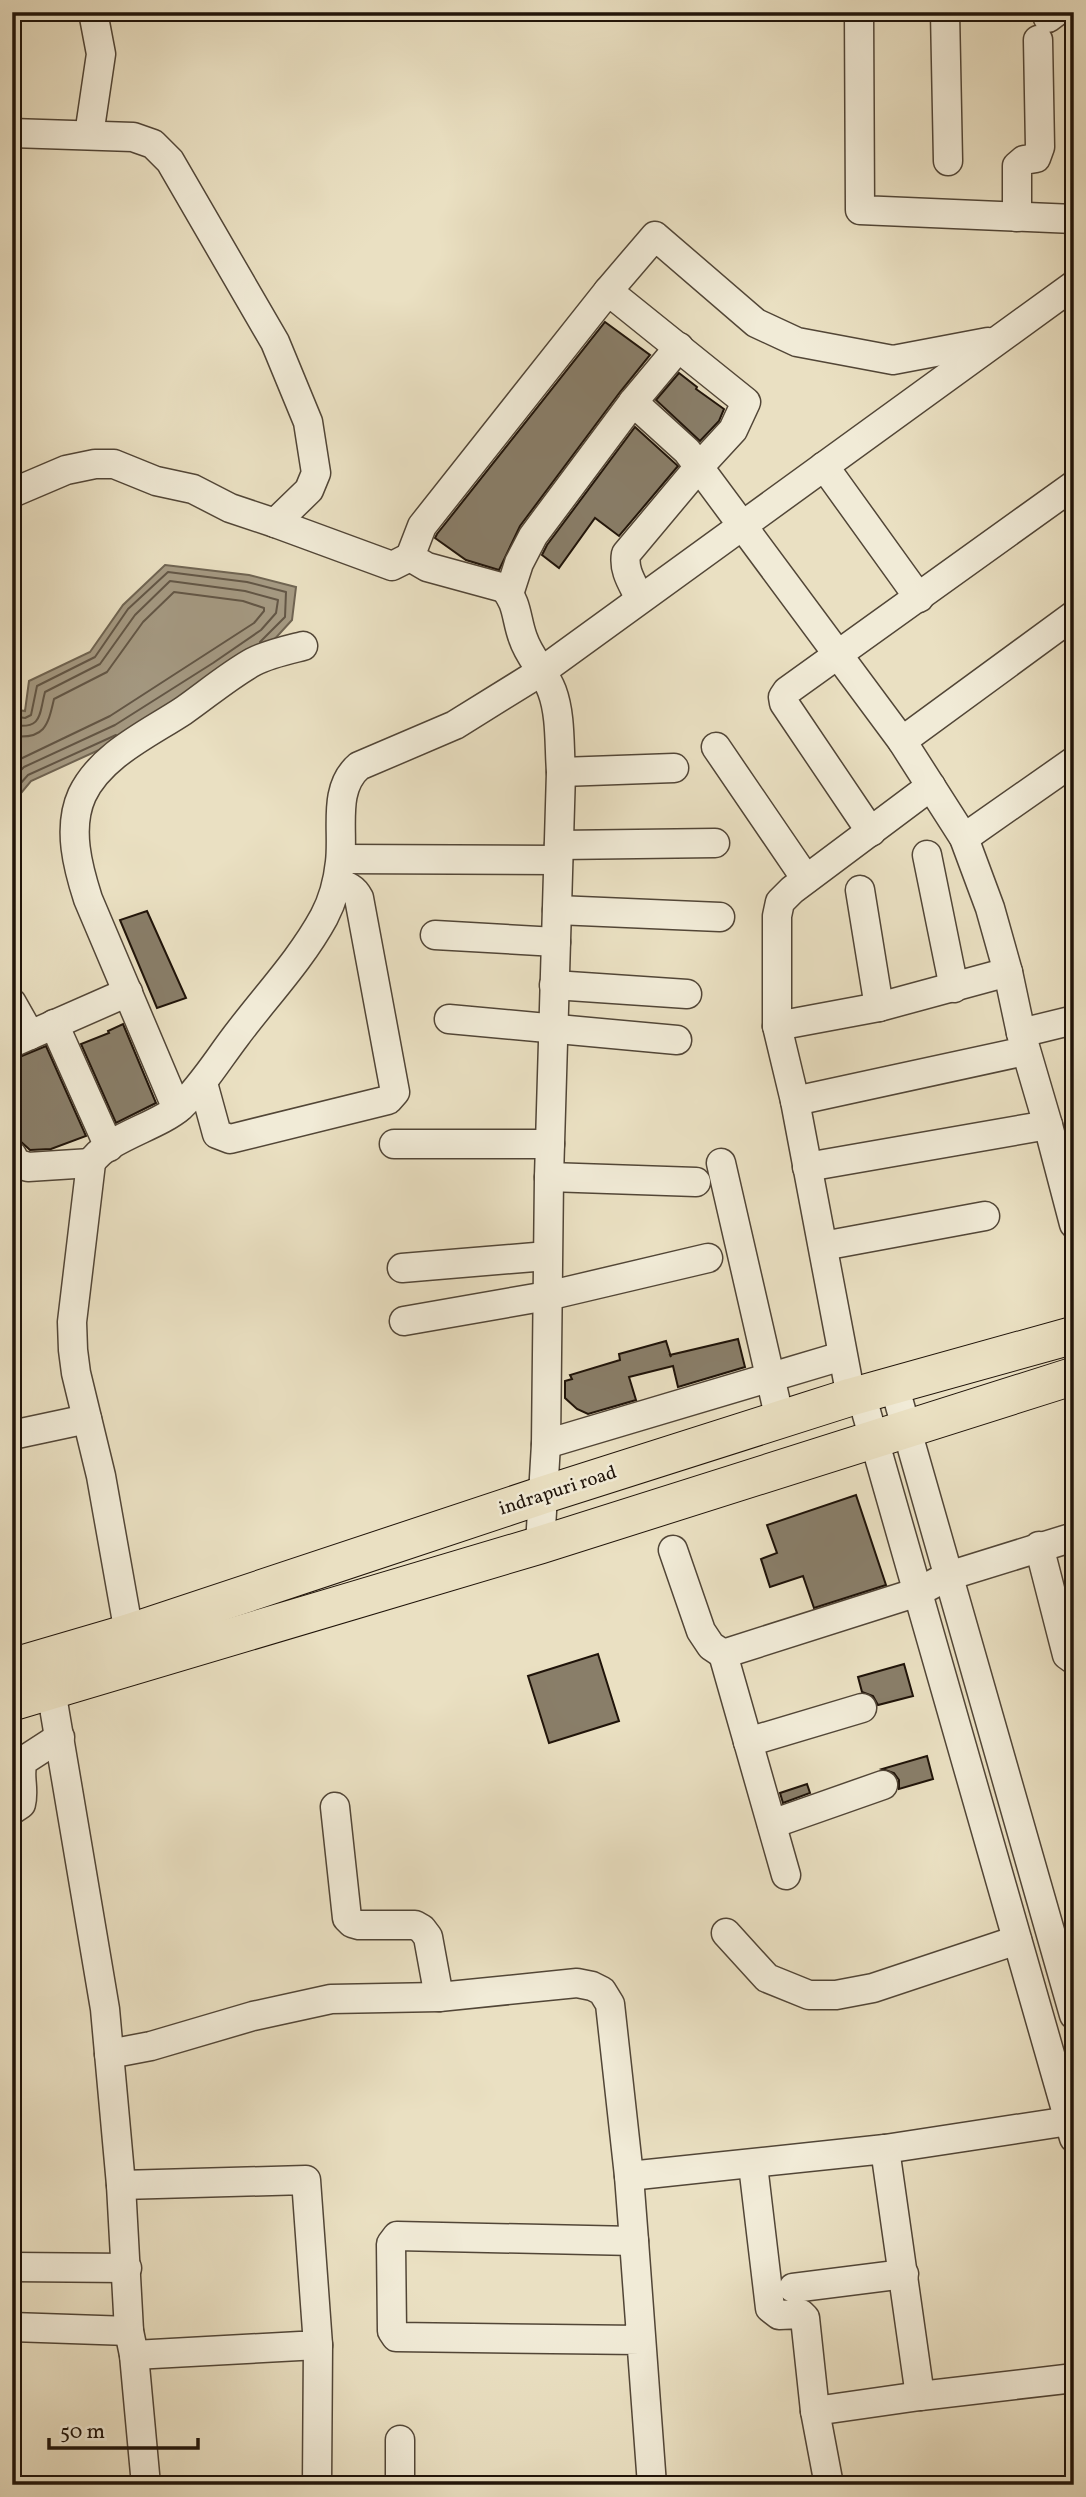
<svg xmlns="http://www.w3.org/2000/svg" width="1086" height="2497" font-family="Vollkorn,serif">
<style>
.water{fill:#a59a83;stroke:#6f6452;stroke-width:2}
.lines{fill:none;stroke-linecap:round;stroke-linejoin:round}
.shore{stroke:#625646;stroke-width:2}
.building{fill:#897e69;stroke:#1f1309;stroke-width:2}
.minor-casing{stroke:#524637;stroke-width:31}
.major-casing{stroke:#1f1309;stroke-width:39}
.minor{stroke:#f1ebd7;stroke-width:28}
.major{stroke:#eae0c2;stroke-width:37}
.labels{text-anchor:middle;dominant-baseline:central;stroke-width:5;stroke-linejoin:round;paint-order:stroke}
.street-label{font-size:19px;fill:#1f1309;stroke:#f1ebd7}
</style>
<rect width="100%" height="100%" fill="#eae0c2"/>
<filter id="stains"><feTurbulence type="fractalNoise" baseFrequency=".00286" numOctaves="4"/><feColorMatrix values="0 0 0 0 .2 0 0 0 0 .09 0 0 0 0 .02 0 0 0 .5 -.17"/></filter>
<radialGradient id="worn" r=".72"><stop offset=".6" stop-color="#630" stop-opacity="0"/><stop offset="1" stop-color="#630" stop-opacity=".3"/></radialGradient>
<path class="water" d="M165 565 249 575 296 587 292 620 272 642 123 739 31 781 12 804V709L25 711 29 681 90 652 123 605Z"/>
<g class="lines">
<g class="shore">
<path d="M12 716 25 718 31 715 37 686 95 657 128 609 168 572 247 582 286 592 285 617 260 642"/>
<path d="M12 725C43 730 39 714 45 692L100 664 135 615 170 581 245 591 278 600 276 613 261 630 213 663 115 725 24 767 12 779"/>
<path d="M12 736C45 740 48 725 54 699L107 672 143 622 174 592 243 601 264 608V611L254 623 110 716 12 763"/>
<path d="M12 793 28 775 116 735"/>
</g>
</g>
<g class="building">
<path d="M605 322 650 355 620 392 520 526 499 570 466 560 435 538 437 534Z"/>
<path d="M679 373 697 387 696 389 724 409 719 421 700 441 656 400Z"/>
<path d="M635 427 678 466 619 536 595 518 559 568 542 555 547 545Z"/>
<path d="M147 911 186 998 157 1008 120 920Z"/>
<path d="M123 1024 156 1103 116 1123 81 1044 109 1033 108 1031Z"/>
<path d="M46 1046 86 1136 51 1149 30 1150 19 1140 12 1125V1060Z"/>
<path d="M738 1339 745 1367 678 1387 673 1366 629 1377 636 1400 588 1414 577 1409 565 1398V1381L572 1379 570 1375 620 1360 619 1354 666 1341 671 1357 670 1355Z"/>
<path d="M856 1495 886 1585 814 1608 803 1576 770 1587 761 1559 777 1553 767 1525Z"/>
<path d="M598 1654 619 1721 549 1743 528 1676Z"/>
<path d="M904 1664 913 1696 878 1705 873 1696 862 1692 858 1677Z"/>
<path d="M927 1756 933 1779 899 1789V1780L894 1773 882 1769Z"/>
<path d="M807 1784 810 1793 783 1803 780 1793Z"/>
</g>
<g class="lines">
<g class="minor-casing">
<g id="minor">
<path d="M859 12 860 210 1074 219"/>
<path d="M945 12 948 161"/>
<path d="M1048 18 1056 12"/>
<path d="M12 133 133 137 153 144 170 161 275 342 308 422 316 473 309 490 275 523 230 508 193 489 156 481 114 464H95L66 470 12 493"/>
<path d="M89 135 101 54 93 12"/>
<path d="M1017 217V166L1024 160 1036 158 1040 147 1038 40"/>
<path d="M608 291 655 236 756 323 797 342 893 360 988 342"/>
<path d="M633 402 687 451 902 741 964 838 990 908 1008 972 1021 1033 1048 1125 1074 1224"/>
<path d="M824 466 919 598"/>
<path d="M275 523 392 566 410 557"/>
<path d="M509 594 519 563 533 536 633 402 679 347"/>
<path d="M902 741 1074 615"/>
<path d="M716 747 806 879"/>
<path d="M561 772 674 768"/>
<path d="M871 832 784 703 783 697 787 691 1074 485"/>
<path d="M964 838 1074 761"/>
<path d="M559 845 715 843"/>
<path d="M927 855 954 988"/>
<path d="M341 859 558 860"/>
<path d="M860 890 879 1007"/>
<path d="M557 910 720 917"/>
<path d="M435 935 556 942"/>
<path d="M554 985 687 994"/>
<path d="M12 1003 30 1035"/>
<path d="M449 1019 677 1040"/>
<path d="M54 1024 109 1147"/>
<path d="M777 1026 879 1007 1008 972"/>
<path d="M1021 1033 1074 1020"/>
<path d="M12 1043 128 992"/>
<path d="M203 1083 217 1134 230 1139 388 1100 395 1092 359 898C354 888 348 886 337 883"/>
<path d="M795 1101 1025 1051"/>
<path d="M177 1109 88 899C78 868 67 828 82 795 101 755 148 734 183 711 206 695 228 676 253 662 268 654 287 650 303 646"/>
<path d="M394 1144H550"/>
<path d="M12 1155 16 1163 28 1167 91 1163"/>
<path d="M721 1163 780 1420"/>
<path d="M807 1167 1048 1125"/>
<path d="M549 1177 696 1182"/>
<path d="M823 1246 985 1216"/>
<path d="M402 1268 547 1256"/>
<path d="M404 1321 547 1296 708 1258"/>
<path d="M894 1385 1074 2015"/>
<path d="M861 1394 1074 2138"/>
<path d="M851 1397 795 1101 777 1026V916L780 902 792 890 931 786"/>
<path d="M12 1435 87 1419"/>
<path d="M546 1444 842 1356"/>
<path d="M540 1545 546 1444 549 1177 561 772C559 746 561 715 552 691 545 672 529 657 523 638 516 620 518 603 504 588L427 567 410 557 422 526 608 291 746 402 733 430 698 468 626 554C623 571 633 584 640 599"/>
<path d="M1039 1546 1067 1655 1074 1660"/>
<path d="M673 1550 701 1631 711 1646 723 1654"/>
<path d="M132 1650 101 1476 76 1373 73 1350 72 1322 91 1163C106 1138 157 1127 180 1107 202 1086 217 1061 236 1036 265 997 300 961 324 917 333 900 338 881 340 862 344 830 332 789 359 766L455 725 542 671 1074 285"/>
<path d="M48 1672 105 2009 121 2185 129 2331 134 2355 146 2485"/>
<path d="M748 1742 862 1708"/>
<path d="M335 1807 347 1918 352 1923 359 1925H415L422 1929 428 1937 439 1997"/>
<path d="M12 1810 21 1804C25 1789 18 1775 23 1761L60 1737"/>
<path d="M772 1824 883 1785"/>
<path d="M786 1875 723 1654 918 1592 948 1576 1074 1537"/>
<path d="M726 1933 767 1978 809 1995H836L873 1988 1017 1940"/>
<path d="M109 2054 151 2046 253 2016 331 1999 439 1997 577 1983 592 1986 602 1991 610 2004 629 2176 634 2241"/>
<path d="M885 2149 1069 2121"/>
<path d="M753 2165 770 2308 779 2315 801 2314 805 2318 815 2411"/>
<path d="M629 2176 885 2149 920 2396"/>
<path d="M121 2185 306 2180 318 2345 134 2355"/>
<path d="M12 2267 127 2268"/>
<path d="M793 2288 904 2274"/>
<path d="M12 2327 129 2331"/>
<path d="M640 2340 396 2337 392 2331 391 2244 397 2236 634 2241 652 2485"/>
<path d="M400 2440V2485"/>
<path d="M317 2485 318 2345"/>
<path d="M829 2485 815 2411 920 2396 1074 2378"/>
</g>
</g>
<g class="major-casing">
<g id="major">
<path d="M12 1667 128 1633 543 1495 851 1397 1074 1335"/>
<path d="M12 1702 540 1545 1074 1376"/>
</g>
</g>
<use href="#minor" class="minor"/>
<use href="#major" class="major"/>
</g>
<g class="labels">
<g class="street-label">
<text transform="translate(558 1491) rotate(-18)">indrapuri road</text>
</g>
</g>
<rect width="1086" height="2497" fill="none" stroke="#eae0c2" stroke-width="42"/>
<rect x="14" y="14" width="1058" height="2469" fill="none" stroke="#1f1309" stroke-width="3.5"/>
<rect x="21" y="21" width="1044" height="2455" fill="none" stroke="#1f1309" stroke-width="2"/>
<path d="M49 2438v10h149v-10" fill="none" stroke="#1f1309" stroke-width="3.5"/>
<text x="60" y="2438" font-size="21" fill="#1f1309" stroke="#f1ebd7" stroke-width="5" paint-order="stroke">50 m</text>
<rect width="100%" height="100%" filter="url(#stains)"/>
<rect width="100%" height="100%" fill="url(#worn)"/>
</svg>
